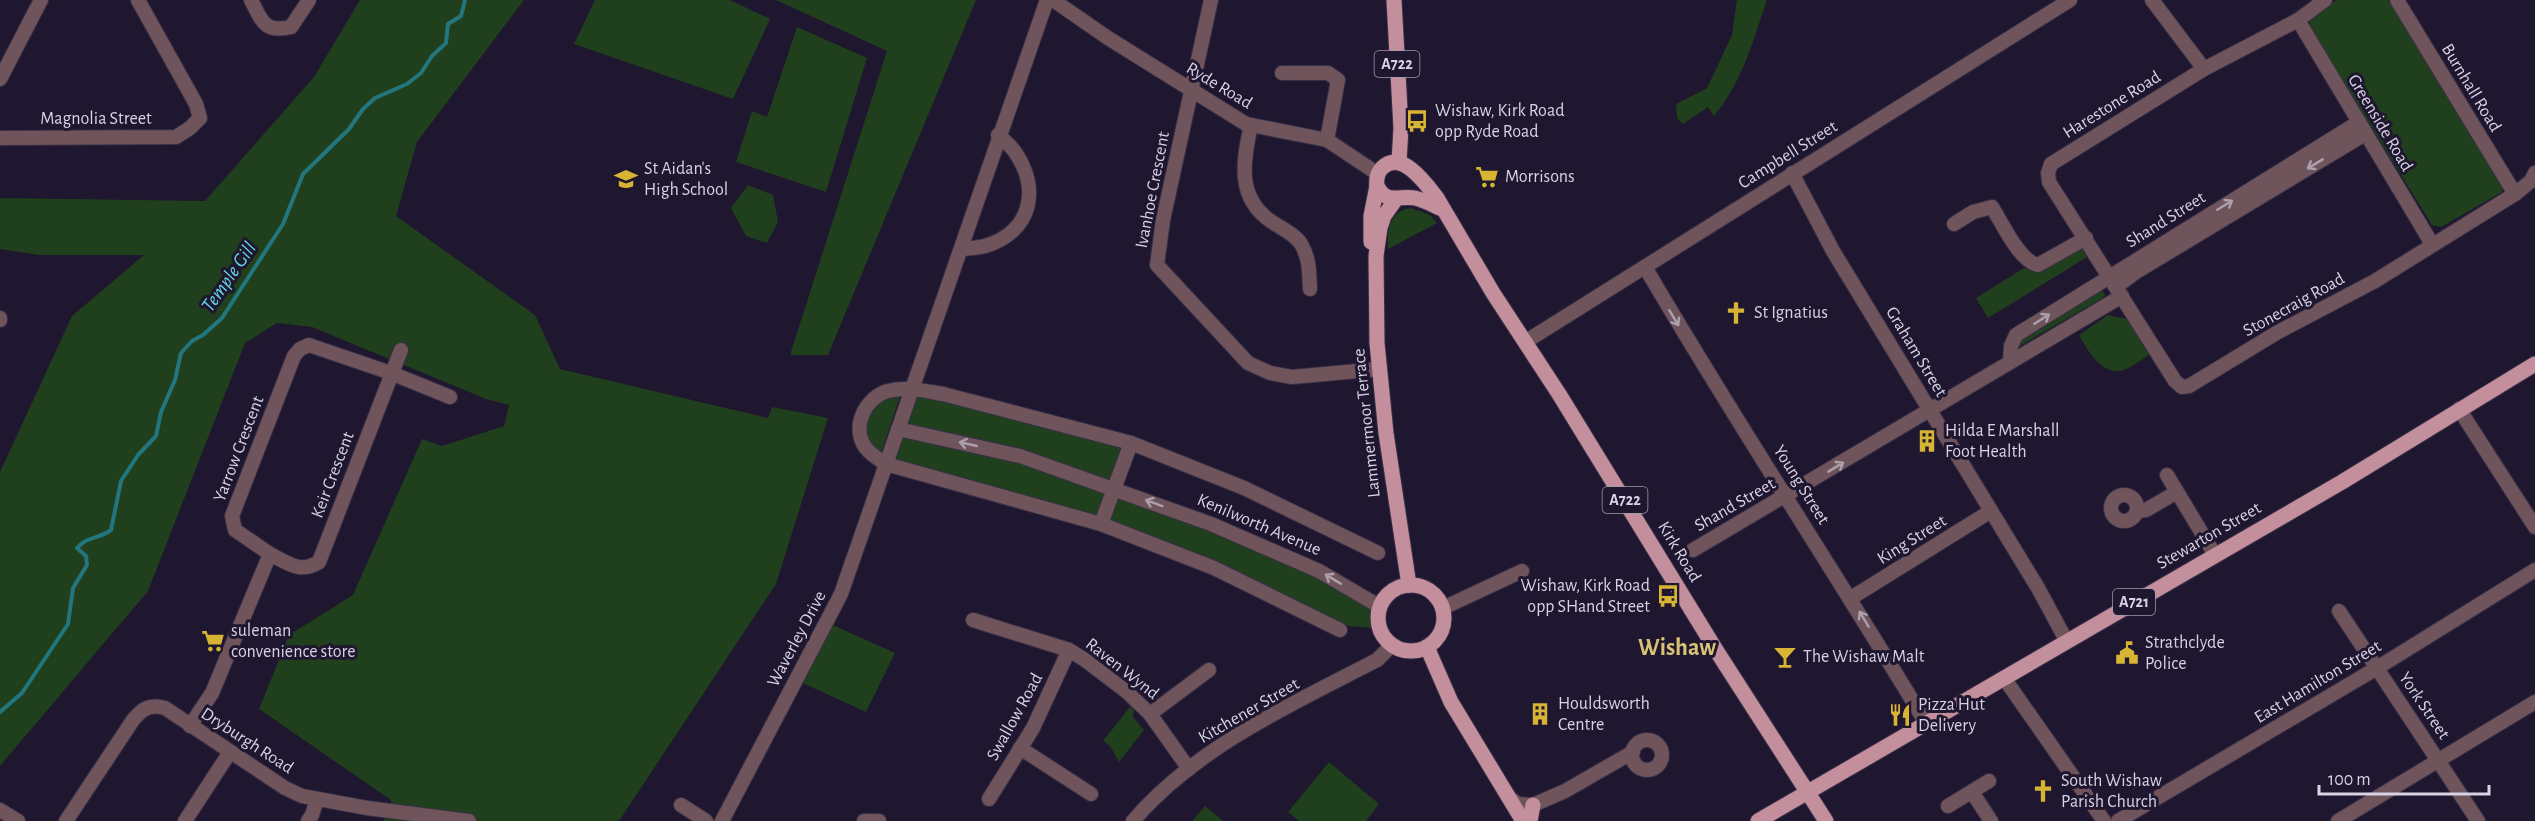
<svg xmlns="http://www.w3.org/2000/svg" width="2535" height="821" font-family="'Alegreya Sans',sans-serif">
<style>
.green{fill:#203f1d}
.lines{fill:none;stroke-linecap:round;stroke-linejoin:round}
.stream{stroke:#23767e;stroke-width:4}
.minor-casing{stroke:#393048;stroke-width:16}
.major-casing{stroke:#393048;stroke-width:17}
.minor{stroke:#6f555b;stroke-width:14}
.major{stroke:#c48f9c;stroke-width:15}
.oneway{stroke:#ada0ad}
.labels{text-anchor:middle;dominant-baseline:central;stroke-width:6;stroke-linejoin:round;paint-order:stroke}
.shield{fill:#1f162f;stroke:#a09aae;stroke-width:1.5}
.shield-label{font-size:16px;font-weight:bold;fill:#d7d2e4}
.street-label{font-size:18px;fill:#d7d2e4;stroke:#1f162f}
.poi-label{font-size:18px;fill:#d7d2e4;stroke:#1f162f;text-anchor:start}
.water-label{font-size:20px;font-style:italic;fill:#63dae6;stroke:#1f162f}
.district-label{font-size:24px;font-weight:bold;fill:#d8c275;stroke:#1f162f}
</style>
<rect width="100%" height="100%" fill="#1f162f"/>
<g class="green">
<path d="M360 0H524L417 142 396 216 535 315 560 369 768 418 772 407 828 418 776 584 619 821H383L391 811V800L259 709 289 635 353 595 422 439 442 446 504 426 509 405 486 399 312 327 277 323 245 343 148 591 0 766V472L72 316 144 255H39L0 249V198L205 201 314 77Z"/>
<path d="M595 0H730L770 19 733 99 574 44Z"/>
<path d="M776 0H976L828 355H790L887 51Z"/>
<path d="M1737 0H1767C1753 41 1742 83 1714 116L1708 107 1683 124 1677 118 1676 104 1707 88 1732 35Z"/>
<path d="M2337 0H2388L2504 184 2502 192 2441 227 2432 225 2310 28V16Z"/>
<path d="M797 27 867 58 826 192 736 162 752 111 767 117Z"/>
<path d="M748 185 773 195 778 222 767 243 746 236 731 208Z"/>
<path d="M1411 208 1430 215 1437 223 1388 249C1387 230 1389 211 1411 208Z"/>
<path d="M2076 248 2082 249 2087 257 1988 318 1976 298 2024 268 2034 272Z"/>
<path d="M2101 290 2105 294 2104 297 2018 347 2016 346 2023 337Z"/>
<path d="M2108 315 2127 319 2149 355C2141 360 2132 367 2124 370 2102 377 2087 349 2079 335Z"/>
<path d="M889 395 900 397 881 453 865 437 868 412Z"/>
<path d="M918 395 1125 447 1111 484 907 426Z"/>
<path d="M904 434 1018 459 1108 490 1099 519 983 484 895 463Z"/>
<path d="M1116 495 1211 527 1317 574 1379 611 1372 628 1349 626 1107 520Z"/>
<path d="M826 622 895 653 866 712 796 680Z"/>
<path d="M1130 707 1134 710 1133 717 1144 730 1119 762 1110 746 1103 741Z"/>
<path d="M1329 762 1379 804 1366 821H1299L1288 812Z"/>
<path d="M1205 806 1223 821H1192Z"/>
</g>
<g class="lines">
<path class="stream" d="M0 712 22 693 68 624 73 588 87 565 86 556 77 548C89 535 97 540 111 530L121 481 138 455 156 436 161 412 175 380 181 353 192 341 203 335 222 318 283 224 303 174 349 129 363 109 375 98 407 84 421 73 432 56 446 43 448 24 461 16 465 0"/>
<g class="minor-casing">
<g id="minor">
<path d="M251 0C262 21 264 33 291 27L309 0"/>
<path d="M1053 0 1108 38 1246 124 1327 140 1378 174"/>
<path d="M1211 0 1163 220 1157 265 1248 363 1270 373 1292 377 1380 369"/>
<path d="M2152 0 2204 69"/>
<path d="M2325 0 2298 20 2204 69 2051 164 2048 173 2049 182 2175 381 2182 387 2189 386 2278 332 2375 281 2515 194 2531 181 2535 173"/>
<path d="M2397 0 2515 194"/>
<path d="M2298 20 2432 244"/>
<path d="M1282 73H1328L1338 80 1327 140"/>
<path d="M0 79 41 0"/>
<path d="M1251 125C1243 161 1236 198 1272 222 1281 228 1296 235 1301 244 1310 259 1309 273 1310 289"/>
<path d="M0 138 176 137 190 128 200 118 196 104 138 0"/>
<path d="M1792 173 1833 251 2038 588 2066 640"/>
<path d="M1954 224 1973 212 1992 207C2002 223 2020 262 2038 265L2086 238"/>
<path d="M962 249C969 248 978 248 985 246 1031 232 1041 190 1015 152 1011 146 1004 140 998 135"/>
<path d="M1645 267C1735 421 1834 570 1926 723"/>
<path d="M2116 287 2136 272 2365 134"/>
<path d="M0 318V320"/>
<path d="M1525 342 2070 0"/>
<path d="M2010 362 2011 346 2016 335 2359 122"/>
<path d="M2459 409 2535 527"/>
<path d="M898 429 1020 456 1211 524 1319 571 1377 605 1379 613"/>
<path d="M2167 475 2215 555"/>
<circle cx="2124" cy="508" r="13"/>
<path d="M2137 511 2146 510 2177 492"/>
<path d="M1101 524 1131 443"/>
<path d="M1693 550 2122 296"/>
<path d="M270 554C288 563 300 574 319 562L401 350"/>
<path d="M1851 598 1991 511"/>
<path d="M1443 608 1522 571"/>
<path d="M2339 611 2478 821"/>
<path d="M973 620 1069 650 1085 660 1127 692 1150 714 1189 769"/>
<path d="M1340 630 1214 568 1101 524 886 464C878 459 870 454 865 447 851 426 866 397 888 391 906 386 925 391 943 394L1131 443 1244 488 1378 553"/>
<path d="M2004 678 2104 821"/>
<path d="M1150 714 1209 670"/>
<path d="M190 726 212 693 270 554 235 530 232 516 294 356 300 349 309 345 391 373 450 397"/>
<circle cx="1647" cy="755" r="15"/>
<path d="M1020 748 1091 794"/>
<path d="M1972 792 1991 821"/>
<path d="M989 799 1033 728 1069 650"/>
<path d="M1511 799 1518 804 1533 805 1565 791 1633 752"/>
<path d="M681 805 706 821"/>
<path d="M1948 806 1989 781"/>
<path d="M0 810 18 821"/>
<path d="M66 821 133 720C143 708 150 704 165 708L285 788 302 796 367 808 469 821"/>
<path d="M185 821 230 752"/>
<path d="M308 821 312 815 317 799"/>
<path d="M722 821 841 594 1047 0"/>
<path d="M864 821H879"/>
<path d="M1133 821C1196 747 1292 704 1377 660L1392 645"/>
<path d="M2118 821 2377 668 2535 570"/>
<path d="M2338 821 2535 702"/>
</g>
</g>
<g class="major-casing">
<g id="major">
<path d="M1394 0 1401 128 1399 162"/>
<path d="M1396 199 1384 216 1380 228 1376 256 1377 343 1386 433 1409 585"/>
<path d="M1442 209C1433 205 1424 200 1415 198 1399 195 1386 205 1377 186 1376 179 1377 173 1382 168 1401 148 1427 185 1437 198L1493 293 1559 394 1716 650 1826 821"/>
<path d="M1371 242V216L1377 186"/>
<circle cx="1411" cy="618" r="33"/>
<path d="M1427 647 1451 702 1523 821"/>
<path d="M1530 821 1533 805"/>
<path d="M1758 821 2342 482 2535 364"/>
</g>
</g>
<use href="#minor" class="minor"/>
<use href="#major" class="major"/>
</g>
<defs><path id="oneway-shaft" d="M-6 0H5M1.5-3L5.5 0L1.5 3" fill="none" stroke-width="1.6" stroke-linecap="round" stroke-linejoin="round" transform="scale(1.5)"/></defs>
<g class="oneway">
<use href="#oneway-shaft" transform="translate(2315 164) rotate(149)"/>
<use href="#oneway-shaft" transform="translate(2225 205) rotate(-32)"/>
<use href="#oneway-shaft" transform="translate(1674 318) rotate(59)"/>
<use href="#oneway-shaft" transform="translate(2042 319) rotate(-32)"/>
<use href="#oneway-shaft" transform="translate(968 444) rotate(-167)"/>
<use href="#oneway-shaft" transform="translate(1836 467) rotate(-31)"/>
<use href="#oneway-shaft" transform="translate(1154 503) rotate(-160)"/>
<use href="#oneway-shaft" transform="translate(1333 579) rotate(-149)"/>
<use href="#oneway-shaft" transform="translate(1864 619) rotate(-121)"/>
</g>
<defs>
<g id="bus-bare" transform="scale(1.8)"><path d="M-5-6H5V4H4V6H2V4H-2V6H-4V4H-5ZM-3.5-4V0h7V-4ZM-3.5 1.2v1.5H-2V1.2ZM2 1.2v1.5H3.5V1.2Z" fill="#d7b434" stroke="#1f162f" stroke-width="2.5" paint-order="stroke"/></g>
<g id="supermarket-bare" transform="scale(1.8)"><path d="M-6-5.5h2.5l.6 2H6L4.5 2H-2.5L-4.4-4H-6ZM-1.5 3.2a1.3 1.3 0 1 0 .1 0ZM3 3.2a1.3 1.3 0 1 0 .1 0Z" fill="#d7b434" stroke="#1f162f" stroke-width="2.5" paint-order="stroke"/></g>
<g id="school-bare" transform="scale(1.8)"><path d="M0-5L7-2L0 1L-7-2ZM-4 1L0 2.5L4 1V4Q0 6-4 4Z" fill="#d7b434" stroke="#1f162f" stroke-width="2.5" paint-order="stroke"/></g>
<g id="church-bare" transform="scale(1.8)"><path d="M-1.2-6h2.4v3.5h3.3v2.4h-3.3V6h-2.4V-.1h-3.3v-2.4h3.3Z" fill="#d7b434" stroke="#1f162f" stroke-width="2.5" paint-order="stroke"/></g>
<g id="building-bare" transform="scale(1.8)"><path d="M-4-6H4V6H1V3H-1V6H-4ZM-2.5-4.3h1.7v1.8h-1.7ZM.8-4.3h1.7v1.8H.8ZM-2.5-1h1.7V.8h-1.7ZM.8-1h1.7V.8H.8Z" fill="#d7b434" stroke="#1f162f" stroke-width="2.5" paint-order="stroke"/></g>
<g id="civic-bare" transform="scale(1.8)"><path d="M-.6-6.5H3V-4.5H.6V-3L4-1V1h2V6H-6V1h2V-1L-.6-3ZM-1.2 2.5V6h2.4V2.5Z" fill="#d7b434" stroke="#1f162f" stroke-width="2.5" paint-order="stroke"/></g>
<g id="bar-bare" transform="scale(1.8)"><path d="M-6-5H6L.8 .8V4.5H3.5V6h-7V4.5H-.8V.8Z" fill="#d7b434" stroke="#1f162f" stroke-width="2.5" paint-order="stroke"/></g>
<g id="restaurant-bare" transform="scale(1.8)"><path d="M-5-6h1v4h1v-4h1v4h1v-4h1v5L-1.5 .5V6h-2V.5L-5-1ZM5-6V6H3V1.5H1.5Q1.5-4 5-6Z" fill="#d7b434" stroke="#1f162f" stroke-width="2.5" paint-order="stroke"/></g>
</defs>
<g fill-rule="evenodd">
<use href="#bus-bare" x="1417" y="121"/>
<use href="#supermarket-bare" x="1487" y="177"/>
<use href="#school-bare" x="626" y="179"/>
<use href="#church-bare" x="1736" y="313"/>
<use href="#building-bare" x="1927" y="441"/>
<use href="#bus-bare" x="1668" y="596"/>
<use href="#supermarket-bare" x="213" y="641"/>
<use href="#civic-bare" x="2127" y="653"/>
<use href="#bar-bare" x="1785" y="657"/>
<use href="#building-bare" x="1540" y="714"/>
<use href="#restaurant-bare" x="1900" y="715"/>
<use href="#church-bare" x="2043" y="791"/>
</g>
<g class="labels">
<g class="shield">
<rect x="1374.5" y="51" width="45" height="26" rx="4.5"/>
<rect x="1602.5" y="487" width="45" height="26" rx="4.5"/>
<rect x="2113" y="589" width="42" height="26" rx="4.5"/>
</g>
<g class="shield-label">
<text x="1397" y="64">A722</text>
<text x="1625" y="500">A722</text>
<text x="2134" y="602">A721</text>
</g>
<g class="street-label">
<text transform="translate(1219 86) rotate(31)">Ryde Road</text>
<text transform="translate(2471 88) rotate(59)">Burnhall Road</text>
<text transform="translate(2112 105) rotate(-32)">Harestone Road</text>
<text x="96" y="119">Magnolia Street</text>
<text transform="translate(2380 123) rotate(59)">Greenside Road</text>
<text transform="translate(1788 155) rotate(-32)">Campbell Street</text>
<text transform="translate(1153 190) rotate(-79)">Ivanhoe Crescent</text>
<text transform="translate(2166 220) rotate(-32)">Shand Street</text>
<text transform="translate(2294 305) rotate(-29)">Stonecraig Road</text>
<text transform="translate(1916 352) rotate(59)">Graham Street</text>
<text transform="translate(1367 423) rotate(-96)">Lammermoor Terrace</text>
<text transform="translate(239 449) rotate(-69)">Yarrow Crescent</text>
<text transform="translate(333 475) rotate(-69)">Keir Crescent</text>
<text transform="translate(1801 485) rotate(58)">Young Street</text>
<text transform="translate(1735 505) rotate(-30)">Shand Street</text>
<text transform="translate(1259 525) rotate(23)">Kenilworth Avenue</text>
<text transform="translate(2209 536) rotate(-30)">Stewarton Street</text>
<text transform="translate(1912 540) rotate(-32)">King Street</text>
<text transform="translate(1679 552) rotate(59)">Kirk Road</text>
<text transform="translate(797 639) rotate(-62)">Waverley Drive</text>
<text transform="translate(1122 669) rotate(38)">Raven Wynd</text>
<text transform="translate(2318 682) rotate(-31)">East Hamilton Street</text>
<text transform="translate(2424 706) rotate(56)">York Street</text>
<text transform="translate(1249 711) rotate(-30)">Kitchener Street</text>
<text transform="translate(1015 717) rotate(-61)">Swallow Road</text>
<text transform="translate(247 741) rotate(33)">Dryburgh Road</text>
</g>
<g class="poi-label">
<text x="1435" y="111">Wishaw, Kirk Road<tspan x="1435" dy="21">opp Ryde Road</tspan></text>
<text x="644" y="169">St Aidan's<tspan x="644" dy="21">High School</tspan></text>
<text x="1505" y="177">Morrisons</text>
<text x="1754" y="313">St Ignatius</text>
<text x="1945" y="431">Hilda E Marshall<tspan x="1945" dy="21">Foot Health</tspan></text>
<text x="1650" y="586" text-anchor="end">Wishaw, Kirk Road<tspan x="1650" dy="21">opp SHand Street</tspan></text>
<text x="231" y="631">suleman<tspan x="231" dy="21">convenience store</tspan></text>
<text x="2145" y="643">Strathclyde<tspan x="2145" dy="21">Police</tspan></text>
<text x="1803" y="657">The Wishaw Malt</text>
<text x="1558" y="704">Houldsworth<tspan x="1558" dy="21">Centre</tspan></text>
<text x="1918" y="705">Pizza Hut<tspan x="1918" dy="21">Delivery</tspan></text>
<text x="2061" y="781">South Wishaw<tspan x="2061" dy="21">Parish Church</tspan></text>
</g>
<g class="water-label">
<text transform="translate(229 277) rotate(-55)">Temple Gill</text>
</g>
<g class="district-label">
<text x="1677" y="648">Wishaw</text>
</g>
</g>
<path d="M2319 785v9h170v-9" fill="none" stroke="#d7d2e4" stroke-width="3"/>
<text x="2328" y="785" font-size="18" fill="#d7d2e4" stroke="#1f162f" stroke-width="4.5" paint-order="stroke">100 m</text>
</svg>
